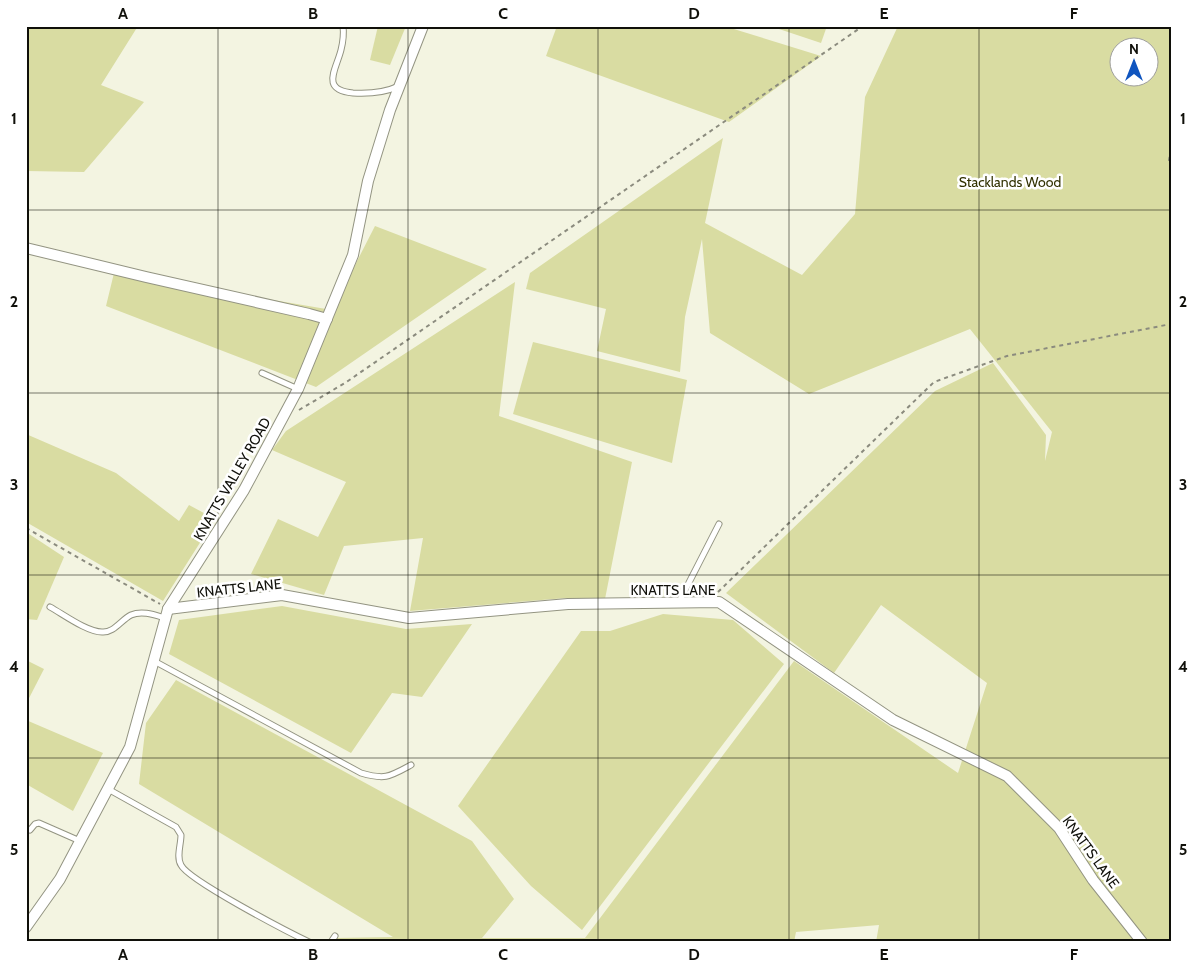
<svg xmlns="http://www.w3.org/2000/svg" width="1197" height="968" font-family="Cabin,sans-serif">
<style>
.green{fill:#d9dca2;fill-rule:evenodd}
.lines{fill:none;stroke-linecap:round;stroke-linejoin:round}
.lane-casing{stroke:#939482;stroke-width:7}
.street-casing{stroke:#939482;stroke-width:12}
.path{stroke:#8b8b7e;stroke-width:2;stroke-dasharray:4 4;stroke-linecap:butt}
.lane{stroke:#fff;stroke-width:5}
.street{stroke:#fff;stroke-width:10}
.grid{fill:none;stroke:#10100a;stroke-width:1;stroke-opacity:0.55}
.labels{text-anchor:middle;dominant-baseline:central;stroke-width:5;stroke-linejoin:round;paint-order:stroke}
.park-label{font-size:14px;fill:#313100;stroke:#fff}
.street-label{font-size:14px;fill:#10100a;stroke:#fff}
.neatline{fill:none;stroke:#10100a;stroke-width:2}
.grid-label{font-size:16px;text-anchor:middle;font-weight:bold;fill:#10100a}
</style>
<rect width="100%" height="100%" fill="#f3f4e1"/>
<g class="green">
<path d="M26 26H138L101 85 144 102 84 172 26 171Z"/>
<path d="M378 26H406L390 65 370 60Z"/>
<path d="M557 26H724L821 56 729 122 546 56Z"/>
<path d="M770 26H827L821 43Z"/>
<path d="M898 26H1171V942H876L879 925 796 932 794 942H336V938L393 937 139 784 146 723 176 680 472 841 514 899 482 938H585L794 661 958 773 987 683 881 605 834 673 726 593 935 391 993 363 1046 435 1045 461 1052 432 970 329 809 394 710 333 702 239 685 317 680 372 597 351 606 309 526 289 530 273 723 138 705 223 802 275 855 214 865 97ZM1120 48H1150V78H1120Z"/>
<path d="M375 226 487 269 316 387 106 306 114 273 332 310Z"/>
<path d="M515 282 499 416 632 462 605 599 566 598 410 611 423 538 344 546 324 595 251 574 278 519 318 537 346 482 272 450 286 431Z"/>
<path d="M533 342 687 380 672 463 513 414Z"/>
<path d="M26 434 116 473 179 521 189 505 215 519 163 601 26 522Z"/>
<path d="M26 532 64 557 37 620 26 619Z"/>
<path d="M282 606 406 629 472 624 422 697 392 693 351 753 169 654 179 620Z"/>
<path d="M663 614 733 620 784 664 582 930 531 886 458 806 581 631H610Z"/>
<path d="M26 660 44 669 26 704Z"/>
<path d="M26 720 103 753 73 811 26 784Z"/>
</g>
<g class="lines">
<g class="lane-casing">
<g id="lane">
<path d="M343 26C344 34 343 42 341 50 336 70 320 90 353 93 370 94 384 93 399 86"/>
<path d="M262 373 298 389"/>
<path d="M679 602 719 524"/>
<path d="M50 607C63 614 87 632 102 632 114 633 121 620 131 615 142 610 155 615 165 618"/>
<path d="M154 661 361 773C385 780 389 777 411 765"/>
<path d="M108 789 176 827 181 835C181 845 176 857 181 865 188 880 288 932 309 942"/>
<path d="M30 830 35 824 39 823 80 841"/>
<path d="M331 942 335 936"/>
</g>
</g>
<g class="street-casing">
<g id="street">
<path d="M26 248 146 277 309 314 327 319"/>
<path d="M168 609 282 595 409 618 568 604 719 602 893 720 1007 776 1059 828 1093 880 1142 942"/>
<path d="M26 927 60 879 130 747 168 609 244 490 298 389 353 255 368 181 390 110 423 26"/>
</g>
</g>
<g class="path">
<path d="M1171 149 1169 160 1171 169"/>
<path d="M299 410 345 383 863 26"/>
<path d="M26 528 160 604"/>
<path d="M718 592 934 382 1007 356 1171 324"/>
</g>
<use href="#lane" class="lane"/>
<use href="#street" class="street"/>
</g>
<path class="grid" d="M218 26V942M408 26V942M598 26V942M789 26V942M979 26V942M26 210H1171M26 393H1171M26 575H1171M26 758H1171"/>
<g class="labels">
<g class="park-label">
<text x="1010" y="182">Stacklands Wood</text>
</g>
<g class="street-label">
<text transform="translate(232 479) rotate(-60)">KNATTS VALLEY ROAD</text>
<text transform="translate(239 588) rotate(-6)">KNATTS LANE</text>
<text x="673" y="590">KNATTS LANE</text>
<text transform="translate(1091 852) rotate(54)">KNATTS LANE</text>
</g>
</g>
<rect width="1197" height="968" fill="none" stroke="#ffffff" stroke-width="55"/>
<g transform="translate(1134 62)"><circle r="24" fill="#ffffff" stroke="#9f9f9d"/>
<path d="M0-4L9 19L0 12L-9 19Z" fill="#1055bf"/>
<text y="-8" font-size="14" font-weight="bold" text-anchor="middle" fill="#10100a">N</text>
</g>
<rect x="28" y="28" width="1142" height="912" class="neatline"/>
<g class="grid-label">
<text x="123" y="19">A</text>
<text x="313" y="19">B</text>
<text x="503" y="19">C</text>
<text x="694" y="19">D</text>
<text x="884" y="19">E</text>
<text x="1074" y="19">F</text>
<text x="14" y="124">1</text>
<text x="1183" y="124">1</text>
<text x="14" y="307">2</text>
<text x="1183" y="307">2</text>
<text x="14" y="490">3</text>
<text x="1183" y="490">3</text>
<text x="14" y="672">4</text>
<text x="1183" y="672">4</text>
<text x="14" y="855">5</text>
<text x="1183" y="855">5</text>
<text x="123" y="960">A</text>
<text x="313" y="960">B</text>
<text x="503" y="960">C</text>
<text x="694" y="960">D</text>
<text x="884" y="960">E</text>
<text x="1074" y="960">F</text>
</g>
</svg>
